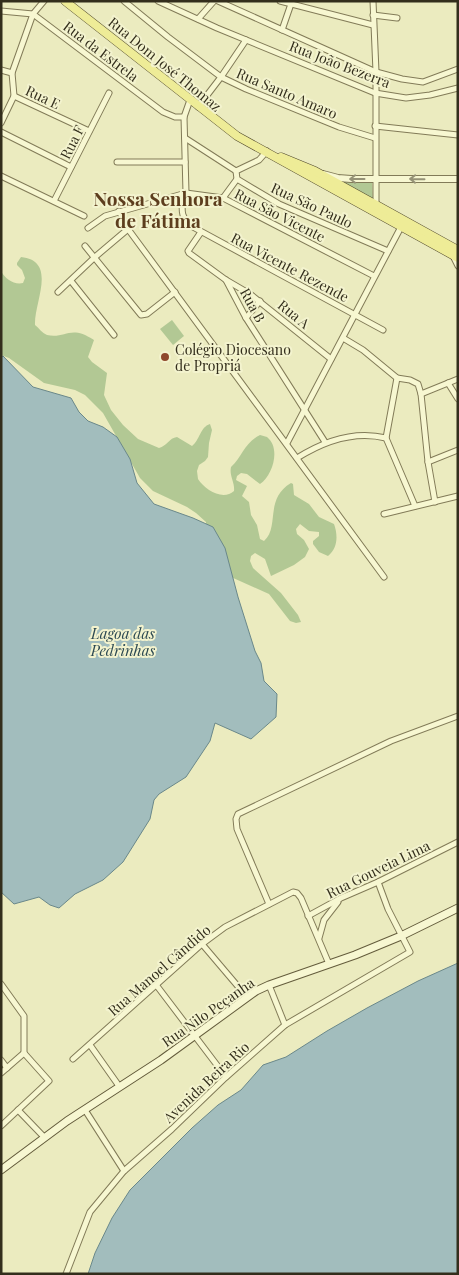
<svg xmlns="http://www.w3.org/2000/svg" width="459" height="1275" font-family="'Playfair Display',serif">
<style>
.green{fill:#b2c894}
.water{fill:#a2bdbd;stroke:#6a888a}
.lines{fill:none;stroke-linecap:round;stroke-linejoin:round}
.minor-casing{stroke:#827b58;stroke-width:7}
.tertiary-casing{stroke:#827b58;stroke-width:8}
.secondary-casing{stroke:#645c3c;stroke-width:9}
.primary-casing{stroke:#50482d;stroke-width:9}
.minor{stroke:#f7f7d1;stroke-width:5}
.tertiary{stroke:#f7f7d1;stroke-width:6}
.secondary{stroke:#f7f7d1;stroke-width:7}
.primary{stroke:#eeec97;stroke-width:8}
.oneway{stroke:#959276}
.poi-dot{fill:#8e482b;stroke:#f3f3ce;stroke-width:2}
.labels{text-anchor:middle;dominant-baseline:central;stroke-width:4;stroke-linejoin:round;paint-order:stroke}
.street-label{font-size:14px;fill:#332e1c;stroke:#f3f3ce}
.poi-label{font-size:14px;fill:#332e1c;stroke:#f3f3ce;text-anchor:start}
.water-label{font-size:15px;font-style:italic;fill:#2c4952;stroke:#f3f3ce}
.district-label{font-size:19px;font-weight:bold;fill:#5d3e1e;stroke:#f3f3ce}
</style>
<rect width="100%" height="100%" fill="#ebebbf"/>
<g class="green">
<path d="M344 181H372L373 201 344 185Z"/>
<path d="M21 257C58 261 34 302 35 325 39 328 42 333 47 335 66 339 70 324 94 340L88 357 92 362 107 373 104 395 111 410 123 425 138 439 159 448C167 446 169 438 177 437L192 446C200 440 200 427 210 424L212 430 209 443 208 457 205 461 199 465 197 471 198 479C205 490 223 501 234 491 235 482 229 476 231 467 243 456 244 443 260 435L267 437C281 448 273 475 260 484L247 474 241 473 237 476 236 480 247 486 242 496 249 502 251 515 257 525 260 539 264 541C280 527 264 499 291 483L293 484 294 495 309 504 319 517 334 524C338 535 338 548 328 556L319 552 313 544V541L319 536V532L309 531 300 524 296 529 297 534 304 540 309 549 305 557 294 565 271 576 265 559 255 553 251 556 250 561 253 568 281 593 298 615 301 622 296 623 290 621 269 594 231 577 206 527V522L196 513 187 507 153 491 140 478 103 413 85 395 75 390 44 383 9 358 1 355V271C5 279 14 285 23 283L25 278 22 270 17 265V263Z"/>
<path d="M172 320 184 336 173 345 160 329Z"/>
</g>
<g class="water">
<path d="M3 356 33 387 71 398 79 412 88 421 103 427 117 437 130 459 137 483 154 504 193 518 213 527 225 548 238 597 255 651 261 663 264 681 277 694 276 717 251 739 215 723 210 741 186 777 159 794 154 800 150 819 123 862 103 880 75 894 59 908 50 905 39 897 14 904 1 892V357Z"/>
<path d="M458 963V1274H88L95 1253 112 1218 130 1190 192 1128 218 1105 241 1090 263 1065 286 1057 327 1031 367 1008 418 981Z"/>
</g>
<g class="lines">
<g class="minor-casing">
<g id="minor">
<path d="M124 1 168 37 221 77 246 89 339 127 375 138"/>
<path d="M158 1 217 28 375 93 406 98 430 95 458 88"/>
<path d="M218 1 376 72 402 79 423 82 458 69"/>
<path d="M280 1 373 25"/>
<path d="M373 1 376 72V205"/>
<path d="M1 11 33 14 163 112 175 117H184"/>
<path d="M373 15 397 18"/>
<path d="M198 19 214 1"/>
<path d="M282 30 291 4"/>
<path d="M1 70 12 73"/>
<path d="M14 96 89 131"/>
<path d="M198 107 221 77 246 40"/>
<path d="M1 123 14 96 12 73 33 14 44 1"/>
<path d="M375 126 458 135"/>
<path d="M1 132 71 167"/>
<path d="M185 138 236 171"/>
<path d="M117 162H185"/>
<path d="M236 171 237 179 279 204 388 251"/>
<path d="M236 171 259 160 267 151"/>
<path d="M1 176 84 216"/>
<path d="M186 193 184 117 190 100"/>
<path d="M183 194C182 210 179 216 193 227L383 330"/>
<path d="M223 198 237 179"/>
<path d="M54 201 109 93"/>
<path d="M119 211 128 229 384 577"/>
<path d="M88 228 105 216 186 193 223 198 374 276"/>
<path d="M201 232 188 251 189 253 226 280 250 294 331 359"/>
<path d="M85 246 141 315 147 314 175 292"/>
<path d="M453 256 458 266"/>
<path d="M226 280 246 318 325 442"/>
<path d="M71 281 114 335"/>
<path d="M58 292 95 257 128 229"/>
<path d="M246 318 260 301"/>
<path d="M343 338 363 350 397 378 410 380 418 384 421 394 428 462 435 502"/>
<path d="M397 378 386 438 415 506"/>
<path d="M448 383 458 399"/>
<path d="M421 394 458 379"/>
<path d="M287 443 401 227"/>
<path d="M297 458C324 441 354 430 386 438"/>
<path d="M428 462 458 450"/>
<path d="M384 514 458 496"/>
<path d="M269 904 237 829 236 819 238 814 391 741 458 716"/>
<path d="M308 916 341 898 378 882 458 842"/>
<path d="M319 938 324 920 338 902"/>
<path d="M202 944 247 997"/>
<path d="M1 984 24 1016V1053L49 1081 1 1126"/>
<path d="M269 985 285 1025"/>
<path d="M157 986 226 1077"/>
<path d="M90 1045 119 1086"/>
<path d="M73 1059 202 944 225 927 293 892 297 893 301 898 329 964"/>
<path d="M1 1060 7 1068"/>
<path d="M1 1073 24 1053"/>
<path d="M18 1110 44 1137"/>
<path d="M85 1110 124 1171"/>
<path d="M66 1274 90 1212 124 1171 172 1129 226 1077 285 1025 410 952 388 909 378 882"/>
</g>
</g>
<g class="tertiary-casing">
<path id="tertiary" d="M323 174 338 178 351 179H458"/>
</g>
<g class="secondary-casing">
<path id="secondary" d="M1 1170 67 1121 161 1060 256 991 269 985 355 955 401 936 458 908"/>
</g>
<g class="primary-casing">
<g id="primary">
<path d="M65 1 237 136 458 258"/>
<path d="M281 157 315 171 458 250"/>
</g>
</g>
<use href="#minor" class="minor"/>
<use href="#tertiary" class="tertiary"/>
<use href="#secondary" class="secondary"/>
<use href="#primary" class="primary"/>
</g>
<defs><path id="oneway-shaft" d="M-6 0H5M1.5-3L5.5 0L1.5 3" fill="none" stroke-width="1.6" stroke-linecap="round" stroke-linejoin="round" transform="scale(1.25)"/></defs>
<g class="oneway">
<use href="#oneway-shaft" transform="translate(357 179) rotate(180)"/>
<use href="#oneway-shaft" transform="translate(417 179) rotate(-179)"/>
</g>
<circle class="poi-dot" cx="165" cy="357" r="5"/>
<g class="labels">
<g class="street-label">
<text transform="translate(101 51) rotate(37)">Rua da Estrela</text>
<text transform="translate(165 64) rotate(39)">Rua Dom José Thomaz</text>
<text transform="translate(340 64) rotate(21)">Rua João Bezerra</text>
<text transform="translate(287 93) rotate(23)">Rua Santo Amaro</text>
<text transform="translate(43 97) rotate(25)">Rua E</text>
<text transform="translate(72 142) rotate(-63)">Rua F</text>
<text transform="translate(312 205) rotate(25)">Rua São Paulo</text>
<text transform="translate(280 215) rotate(27)">Rua São Vicente</text>
<text transform="translate(290 267) rotate(28)">Rua Vicente Rezende</text>
<text transform="translate(253 305) rotate(61)">Rua B</text>
<text transform="translate(294 314) rotate(39)">Rua A</text>
<text transform="translate(378 869) rotate(-26)">Rua Gouveia Lima</text>
<text transform="translate(159 970) rotate(-41)">Rua Manoel Cândido</text>
<text transform="translate(208 1012) rotate(-35)">Rua Nilo Peçanha</text>
<text transform="translate(206 1082) rotate(-43)">Avenida Beira Rio</text>
</g>
<g class="poi-label">
<text x="175" y="349">Colégio Diocesano<tspan x="175" dy="16">de Propriá</tspan></text>
</g>
<g class="water-label">
<text x="123" y="633">Lagoa das<tspan x="123" dy="17">Pedrinhas</tspan></text>
</g>
<g class="district-label">
<text x="158" y="198">Nossa Senhora<tspan x="158" dy="22">de Fátima</tspan></text>
</g>
</g>
<rect width="459" height="1275" fill="none" stroke="#332e1c" stroke-width="5"/>
</svg>
